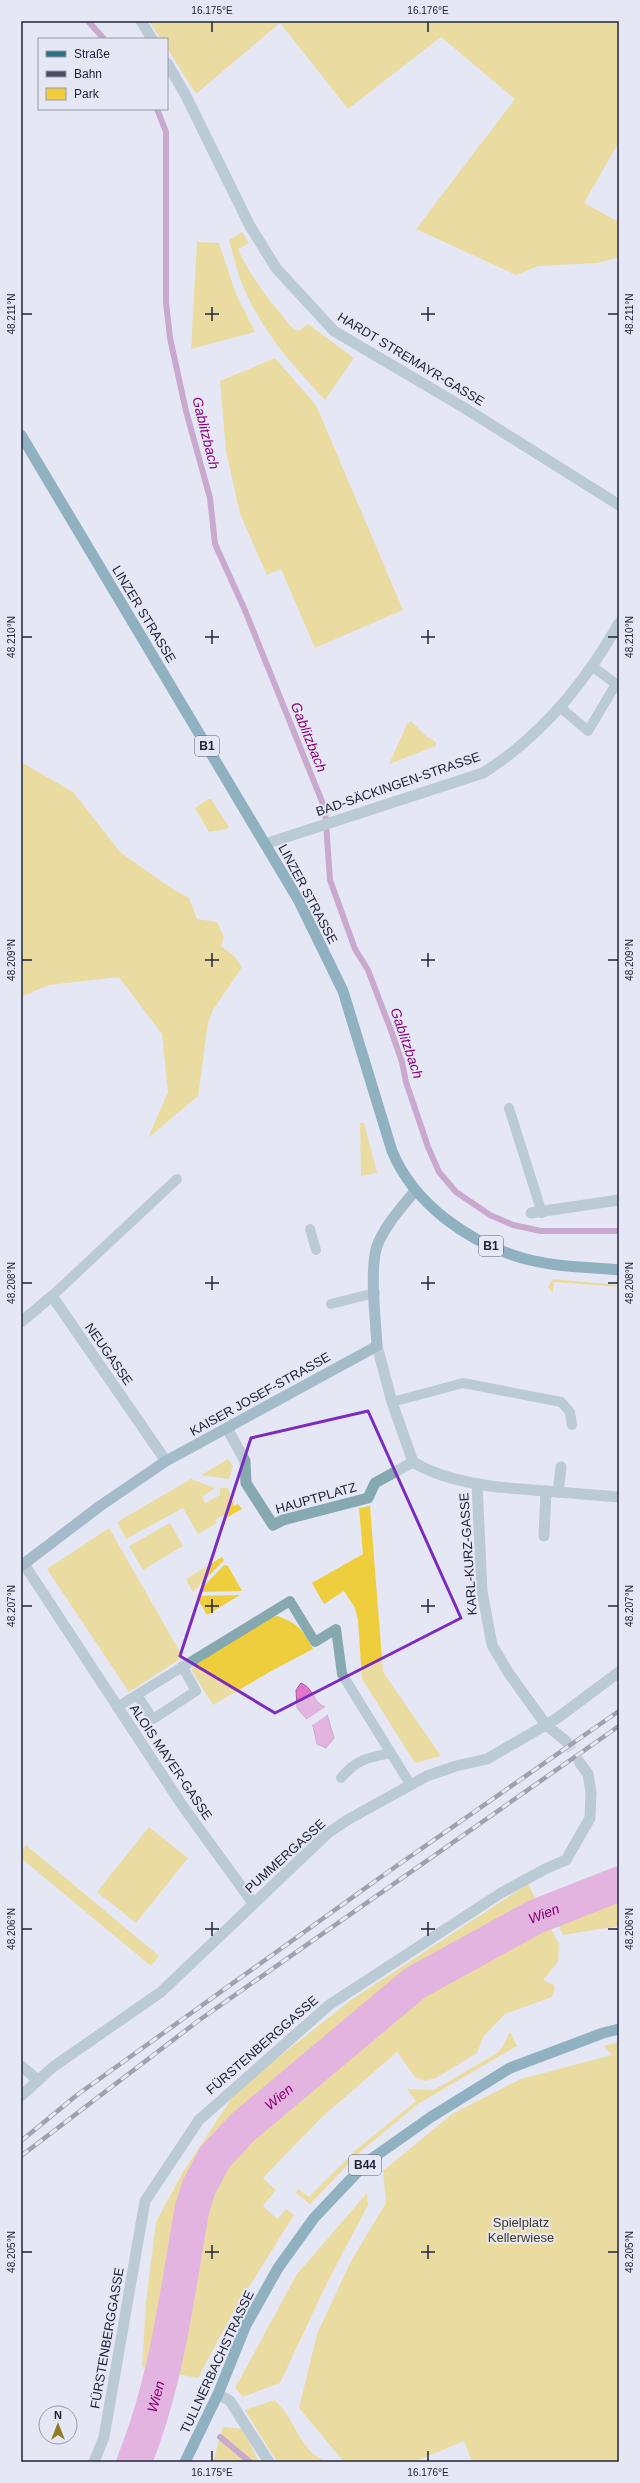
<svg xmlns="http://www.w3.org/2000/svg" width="640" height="2483" font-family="Helvetica,sans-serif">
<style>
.green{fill:#efce3d}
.water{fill:#e077c8;stroke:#a65e9e}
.pier{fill:#e5e7f4}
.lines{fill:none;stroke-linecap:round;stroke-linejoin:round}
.stream{stroke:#a65e9e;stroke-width:6}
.river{stroke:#e077c8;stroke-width:35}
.minor-tunnel{stroke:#bec0cf;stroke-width:11;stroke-dasharray:11 5.5;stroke-linecap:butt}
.service{stroke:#86a8b1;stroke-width:10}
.pedestrian{stroke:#86a8b1;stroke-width:11}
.minor{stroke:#86a8b1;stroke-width:11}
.secondary{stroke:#548896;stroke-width:11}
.primary{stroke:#297182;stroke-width:11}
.rail-casing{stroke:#494c61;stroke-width:4.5}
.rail{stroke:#e5e7f4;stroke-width:3;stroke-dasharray:9;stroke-linecap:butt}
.marked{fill:none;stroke:#7b2cbf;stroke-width:3;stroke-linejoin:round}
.ticks{fill:none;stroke:#20243b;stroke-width:1.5}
.labels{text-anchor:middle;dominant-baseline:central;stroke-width:4;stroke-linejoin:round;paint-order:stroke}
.shield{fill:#e5e7f4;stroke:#5b5e72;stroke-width:1}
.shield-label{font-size:12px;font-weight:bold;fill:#20243b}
.street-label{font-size:13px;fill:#20243b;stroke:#e5e7f4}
.park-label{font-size:13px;fill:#413b23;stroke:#e5e7f4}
.water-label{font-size:14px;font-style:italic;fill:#8b0178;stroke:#e5e7f4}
.neatline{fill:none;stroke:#20243b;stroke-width:1.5}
.ticks-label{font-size:10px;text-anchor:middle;fill:#20243b}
</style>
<rect width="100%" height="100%" fill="#e5e7f4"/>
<g class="green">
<path d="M149 21H619V142L584 203 619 222V257L598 263 538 266 516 275 416 229 515 99 441 37 348 109 280 23 196 94 167 48V39H161Z"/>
<path d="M242 232 249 243 238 249C251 279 273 304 293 329L298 331 308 324 354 358 325 400C291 364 259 328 241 281 236 268 233 253 229 240Z"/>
<path d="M197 242 219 243 236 294 255 332 191 349Z"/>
<path d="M275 358 316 405 403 610 315 648 281 569 267 575 240 514 226 451 220 381Z"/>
<path d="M411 721 426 736 436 742V746L389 764 407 724Z"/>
<path d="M21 762 73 792 120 852 171 888 189 898 197 919 217 922 224 937 221 946 235 957 242 967 213 1010 208 1023 198 1096 148 1138 168 1092 162 1034 119 977 49 985 21 997Z"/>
<path d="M208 799H211L229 827 227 829 209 832 195 808Z"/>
<path d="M360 1123H364L377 1173 361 1176Z"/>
<path d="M553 1279 619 1285V1287L554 1282 553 1293 548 1287Z"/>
<path d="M228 1459 233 1466 229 1479 201 1475Z"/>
<path d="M191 1479 215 1488 202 1497 205 1503 220 1495V1488H228L234 1506 238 1504 242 1509 226 1518 224 1515 215 1520 217 1523 198 1534 183 1508 126 1539 117 1522Z"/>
<path d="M370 1506 383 1672 441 1756 415 1763 362 1679 358 1620 355 1608 344 1591 324 1604 312 1583 363 1554 359 1508Z"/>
<path d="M170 1523 183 1546 143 1570 129 1546Z"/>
<path d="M109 1528 180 1652V1659L129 1692 47 1569Z"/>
<path d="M222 1557 224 1560 193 1592 186 1579Z"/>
<path d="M224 1565 228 1566 242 1591 202 1592 200 1590Z"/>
<path d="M240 1595 207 1615 196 1596Z"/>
<path d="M277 1616C298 1623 303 1630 313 1649L273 1670 213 1705 192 1671 193 1665 269 1618Z"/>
<path d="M149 1827 188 1858 136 1923 97 1892Z"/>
<path d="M26 1845 159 1956 151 1966 21 1858V1851Z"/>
<path d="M619 1868V1926L563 1935 546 1898Z"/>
<path d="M528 1884 559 1944 558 1962 543 1980 554 1985 555 1990 552 1997 505 2014 483 2037 477 2053 436 2078 425 2081 415 2077 397 2052 321 2118 263 2178 276 2190 263 2206 277 2219 286 2209 294 2215 234 2311 198 2378 142 2367 146 2302 156 2222 183 2172 237 2090 351 2000Z"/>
<path d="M509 2033H511L517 2046 418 2104 360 2152 310 2204 295 2192 298 2189 309 2197 357 2149 416 2101 407 2089 434 2090 497 2053 503 2046Z"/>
<path d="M619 2042V2462H472L464 2441 414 2462H344L299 2408 317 2334 351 2261 386 2203 383 2171 452 2114 521 2079 612 2055 604 2046Z"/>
<path d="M367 2193 368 2205 326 2285 280 2383 243 2397 235 2388 297 2274Z"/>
<path d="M274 2400C296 2417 298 2453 329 2462H277L245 2410Z"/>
<path d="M223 2427 243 2429 259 2462H213Z"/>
</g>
<path class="water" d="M301 1683C314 1688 313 1703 325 1707L334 1738 326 1748 317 1744 313 1726 297 1708 296 1690Z"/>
<path class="pier" d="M327 1706 330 1713 311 1726 306 1720Z"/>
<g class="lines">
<g class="stream">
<path d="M88 21 104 39"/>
<path d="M157 109 166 132V302L170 338 186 411 210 498 215 544 244 608 325 809 330 880 355 949 368 970 392 1033 402 1062 406 1082 428 1147 439 1172 456 1192 490 1215 513 1225 541 1231H619"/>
<path d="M220 2437 250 2462"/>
</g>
<path class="river" id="s1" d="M134 2462C167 2381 177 2294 192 2209L199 2187 215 2157 243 2127 415 1983 535 1917 619 1884"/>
<path class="minor-tunnel" d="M566 1741 580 1763"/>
<g class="service">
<path d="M560 707 588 731 616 684 592 666"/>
<path d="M509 1108 542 1213"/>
<path d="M310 1229 316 1250"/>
<path d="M52 1296 177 1179"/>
<path d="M331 1304 375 1293"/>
<path d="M392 1402 463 1383 561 1402 570 1412 572 1425"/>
<path d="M137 1695 153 1719 196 1691 182 1666"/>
<path d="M117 1707 290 1601 315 1642 336 1629 342 1674 410 1784"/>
<path d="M341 1778C357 1759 367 1758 391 1753"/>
</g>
<g class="pedestrian">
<path d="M497 1487 619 1497"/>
<path d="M558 1492 561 1467"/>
<path d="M544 1536 546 1491"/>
</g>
<g class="minor">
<path d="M141 21 152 39"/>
<path d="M167 63 185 94 250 226 276 268 334 331 463 407 619 505"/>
<path d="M265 844 483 773C542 736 585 683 619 623"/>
<path d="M531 1213 619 1200"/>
<path d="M21 1322 52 1296 166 1461"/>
<path d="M377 1346 392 1402 413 1462C437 1477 469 1483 497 1487"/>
<path d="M227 1428 245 1461 246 1483 273 1525 283 1520 368 1498 375 1483 413 1462"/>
<path d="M477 1484 482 1591 492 1645 508 1672 546 1725 566 1741"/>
<path d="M24 1564 182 1805 253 1903"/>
<path d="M21 2066 38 2080"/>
<path d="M21 2096 53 2067 161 1992 328 1833 349 1819 427 1776 456 1766 487 1759 556 1719 619 1672"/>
<path d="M218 2394 230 2401 269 2462"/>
<path d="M94 2462 104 2437 145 2201 199 2120 329 2005 501 1893 545 1869 566 1860 590 1818 591 1792 588 1774 580 1763"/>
</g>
<path class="secondary" d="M21 1566 100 1506 166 1461 377 1346C376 1320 368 1263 379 1241 388 1222 402 1207 415 1191"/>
<g class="primary">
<path d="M21 435 299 901 343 991 392 1151C414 1204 468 1242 522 1258 553 1267 587 1267 619 1270"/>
<path d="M185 2462 218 2394 246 2325 278 2268 314 2218 367 2162 431 2117 510 2068 603 2033 619 2029"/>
</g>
<g class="rail-casing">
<g id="rail">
<path d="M21 2141 77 2095 385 1874 619 1711"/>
<path d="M21 2156 198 2021 619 1726"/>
</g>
</g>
<use href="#rail" class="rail"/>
</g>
<path d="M0 0H640V2483H0ZM368 1411 461 1618 275 1713 180 1656 251 1438Z" fill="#e5e7f4" fill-opacity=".55" fill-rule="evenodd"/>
<path class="marked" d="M368 1411 461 1618 275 1713 180 1656 251 1438Z"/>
<path class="ticks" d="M212 22V32M428 22V32M212 307V321M428 307V321M22 314H32M205 314H219M421 314H435M608 314H618M212 630V644M428 630V644M22 637H32M205 637H219M421 637H435M608 637H618M212 953V967M428 953V967M22 960H32M205 960H219M421 960H435M608 960H618M212 1276V1290M428 1276V1290M22 1283H32M205 1283H219M421 1283H435M608 1283H618M212 1599V1613M428 1599V1613M22 1606H32M205 1606H219M421 1606H435M608 1606H618M212 1922V1936M428 1922V1936M22 1929H32M205 1929H219M421 1929H435M608 1929H618M212 2245V2259M428 2245V2259M22 2252H32M205 2252H219M421 2252H435M608 2252H618M212 2451V2461M428 2451V2461"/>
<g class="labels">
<g class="shield">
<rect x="195" y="736" width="24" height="20" rx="3"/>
<rect x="479" y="1236" width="24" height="20" rx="3"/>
<rect x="349" y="2155" width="32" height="20" rx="3"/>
</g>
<g class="shield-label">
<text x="207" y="746">B1</text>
<text x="491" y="1246">B1</text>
<text x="365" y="2165">B44</text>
</g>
<g class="street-label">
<text transform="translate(411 359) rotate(31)">HARDT STREMAYR-GASSE</text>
<text transform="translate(144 614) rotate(59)">LINZER STRASSE</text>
<text transform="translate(398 784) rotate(-19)">BAD-SÄCKINGEN-STRASSE</text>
<text transform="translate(308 894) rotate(62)">LINZER STRASSE</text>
<text transform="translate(109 1354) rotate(55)">NEUGASSE</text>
<text transform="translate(260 1394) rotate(-29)">KAISER JOSEF-STRASSE</text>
<text transform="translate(316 1498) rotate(-16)">HAUPTPLATZ</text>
<text transform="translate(468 1554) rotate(-94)">KARL-KURZ-GASSE</text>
<text transform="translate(171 1762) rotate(56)">ALOIS MAYER-GASSE</text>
<text transform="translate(285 1856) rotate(-42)">PUMMERGASSE</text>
<text transform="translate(262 2045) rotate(-41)">FÜRSTENBERGGASSE</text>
<text transform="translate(107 2338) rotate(-80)">FÜRSTENBERGGASSE</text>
<text transform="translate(217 2362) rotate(-65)">TULLNERBACHSTRASSE</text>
</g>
<g class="park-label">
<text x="521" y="2222">Spielplatz<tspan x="521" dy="15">Kellerwiese</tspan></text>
</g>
<g class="water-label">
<text transform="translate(206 433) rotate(76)">Gablitzbach</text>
<text transform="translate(309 737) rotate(68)">Gablitzbach</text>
<text transform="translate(407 1043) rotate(71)">Gablitzbach</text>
<text stroke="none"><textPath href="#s1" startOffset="729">Wien</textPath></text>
<text stroke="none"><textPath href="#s1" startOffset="405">Wien</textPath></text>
<text stroke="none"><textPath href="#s1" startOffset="69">Wien</textPath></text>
</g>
</g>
<rect width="640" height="2483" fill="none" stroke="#e5e7f4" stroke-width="44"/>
<rect x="38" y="38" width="130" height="72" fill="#e5e7f4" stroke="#9699aa"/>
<rect x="46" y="51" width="20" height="6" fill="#297182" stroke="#9699aa"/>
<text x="74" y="58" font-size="12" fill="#20243b">Straße</text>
<rect x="46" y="71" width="20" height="6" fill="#494c61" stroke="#9699aa"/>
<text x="74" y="78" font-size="12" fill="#20243b">Bahn</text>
<rect x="46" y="88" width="20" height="12" fill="#efce3d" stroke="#9699aa"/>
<text x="74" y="98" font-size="12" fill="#20243b">Park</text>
<g transform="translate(58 2425)"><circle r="19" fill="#e5e7f4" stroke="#9699aa"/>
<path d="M0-3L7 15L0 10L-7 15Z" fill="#907c22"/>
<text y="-6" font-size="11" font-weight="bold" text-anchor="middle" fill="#20243b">N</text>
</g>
<rect x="22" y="22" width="596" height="2439" class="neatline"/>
<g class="ticks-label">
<text x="212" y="14">16.175°E</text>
<text x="428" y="14">16.176°E</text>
<text transform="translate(11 314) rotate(-90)" y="4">48.211°N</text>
<text transform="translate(629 314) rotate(-90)" y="4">48.211°N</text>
<text transform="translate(11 637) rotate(-90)" y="4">48.210°N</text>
<text transform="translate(629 637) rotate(-90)" y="4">48.210°N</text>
<text transform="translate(11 960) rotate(-90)" y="4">48.209°N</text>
<text transform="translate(629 960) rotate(-90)" y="4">48.209°N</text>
<text transform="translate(11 1283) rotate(-90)" y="4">48.208°N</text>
<text transform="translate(629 1283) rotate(-90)" y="4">48.208°N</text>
<text transform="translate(11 1606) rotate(-90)" y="4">48.207°N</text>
<text transform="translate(629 1606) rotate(-90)" y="4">48.207°N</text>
<text transform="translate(11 1929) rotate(-90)" y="4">48.206°N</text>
<text transform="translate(629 1929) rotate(-90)" y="4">48.206°N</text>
<text transform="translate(11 2252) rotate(-90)" y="4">48.205°N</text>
<text transform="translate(629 2252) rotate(-90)" y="4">48.205°N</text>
<text x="212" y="2476">16.175°E</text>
<text x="428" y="2476">16.176°E</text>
</g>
</svg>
